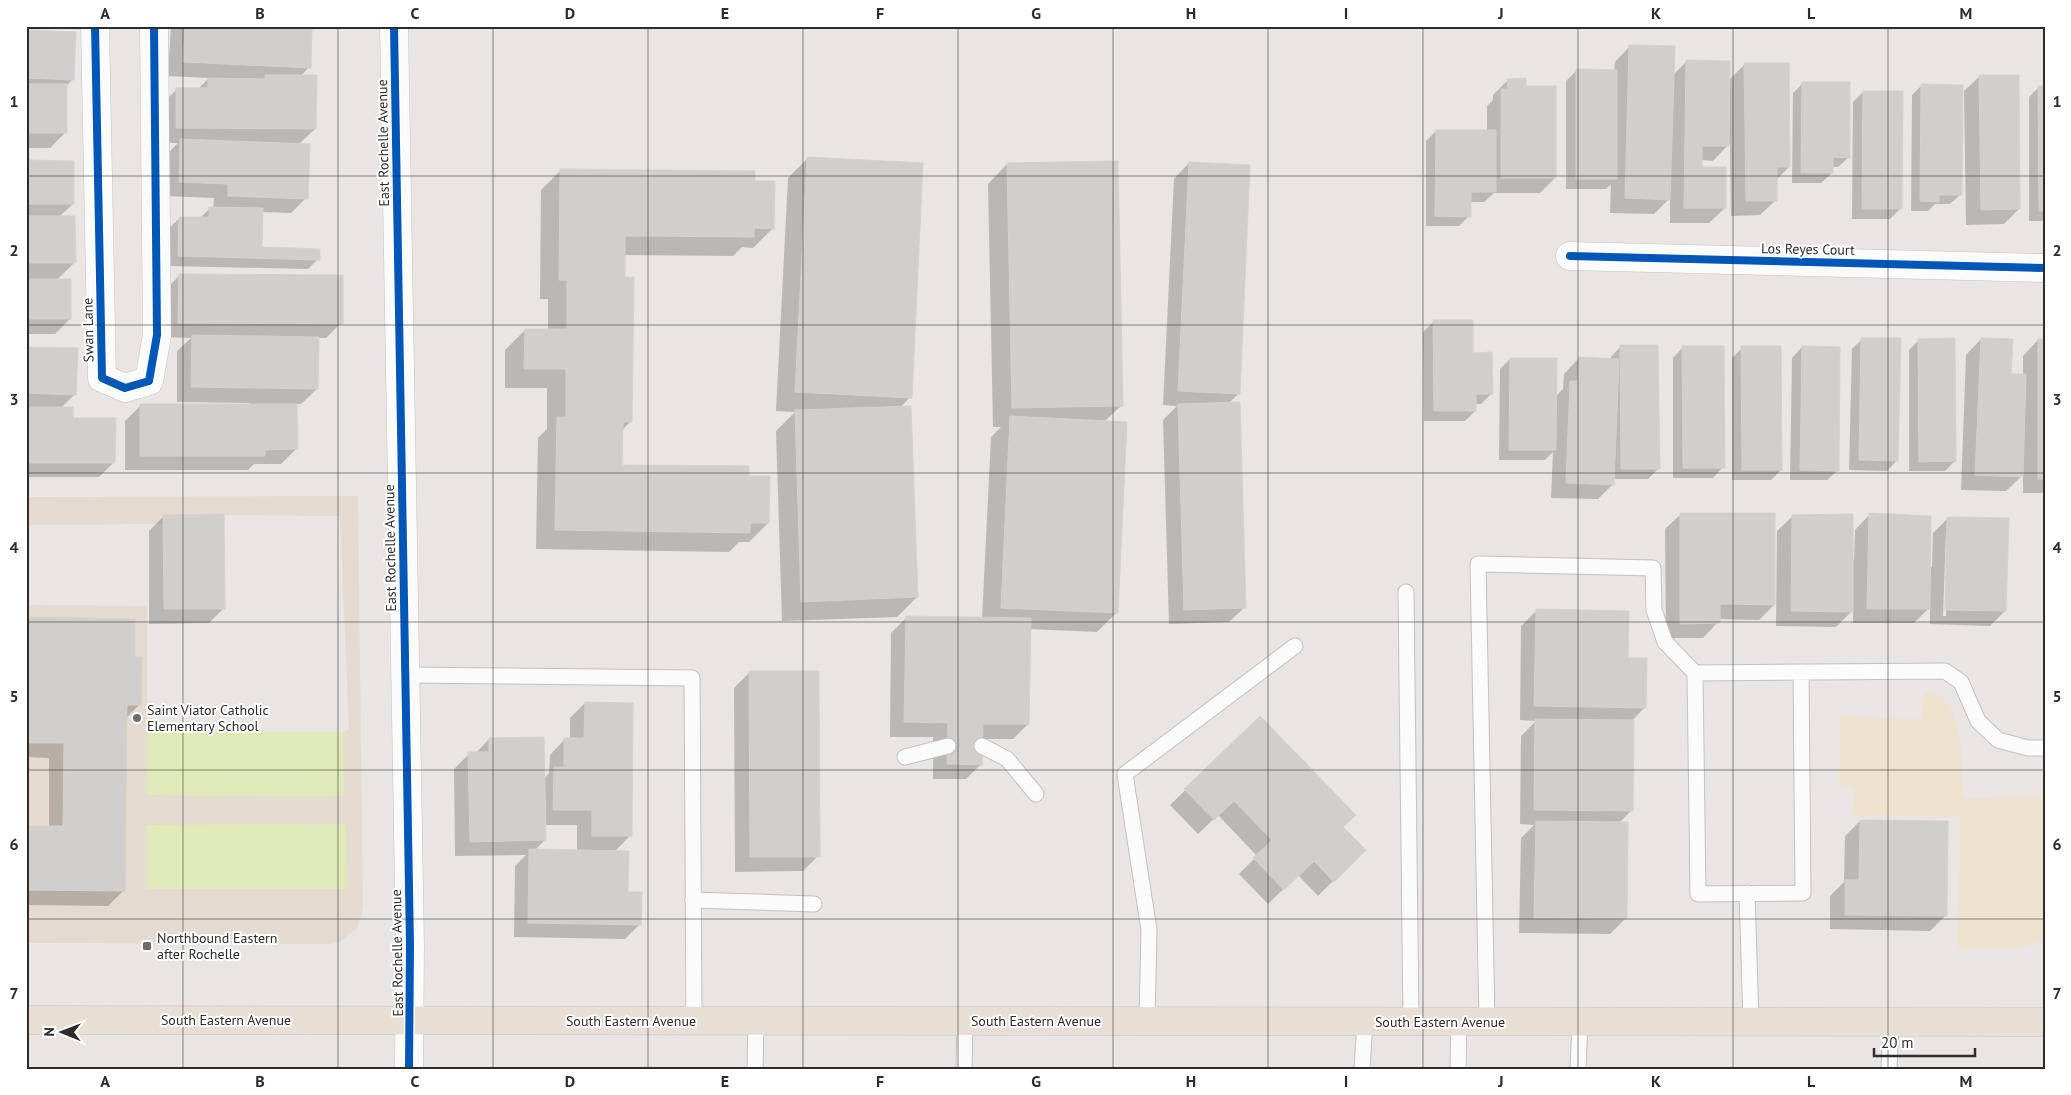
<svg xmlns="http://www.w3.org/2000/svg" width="2071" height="1095" font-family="'PT Sans',sans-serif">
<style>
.education{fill:#e5dad0;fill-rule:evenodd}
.sand{fill:#efe3d0}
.pitch{fill:#e0e9b8}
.shadow{fill:#0003;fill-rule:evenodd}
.building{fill:#d1cecb;stroke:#d5d1ce}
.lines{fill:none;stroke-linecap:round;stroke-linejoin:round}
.lane-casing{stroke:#c2c1c1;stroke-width:17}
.street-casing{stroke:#c2c1c1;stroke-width:29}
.secondary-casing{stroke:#c2c1c1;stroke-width:29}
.primary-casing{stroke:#c6c3c2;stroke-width:29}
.lane{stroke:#fcfbfb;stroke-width:15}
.street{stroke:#fcfbfb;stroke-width:28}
.secondary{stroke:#fcfbfb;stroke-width:28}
.primary{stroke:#e8dfd4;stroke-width:28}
.cycleway-casing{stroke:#fff;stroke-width:11}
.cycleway{stroke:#0057b8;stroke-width:8}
.grid{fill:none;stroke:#2c2c2c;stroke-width:1;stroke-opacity:0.55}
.poi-dot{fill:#6e6d6c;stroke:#fff;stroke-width:2}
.labels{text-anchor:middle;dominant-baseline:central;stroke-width:4;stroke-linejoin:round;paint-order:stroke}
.street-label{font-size:14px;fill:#2c2c2c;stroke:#fff}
.poi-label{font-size:14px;fill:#2c2c2c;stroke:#fff;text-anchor:start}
.neatline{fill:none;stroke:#2c2c2c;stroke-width:2}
.grid-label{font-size:16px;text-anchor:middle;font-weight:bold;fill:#2c2c2c}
</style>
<rect width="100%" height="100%" fill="#eae5e2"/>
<g class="education">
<path d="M358 496 363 908 357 928 341 941 332 944 26 943V890L125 891 127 705H141L142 657H135V619L26 617V605L147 606V795L344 796 343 732 349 730 340 516 164 515 163 524 26 525V497ZM345 824 347 888 277 887 147 825Z"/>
<path d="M26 743H64L63 826H26Z"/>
</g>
<path class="sand" d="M1924 692C1967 693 1962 767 1963 798L2045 797V940L2020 948 1957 949 1960 817 1853 815V787L1839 786 1841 714 1854 717 1922 719Z"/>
<g class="pitch">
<path d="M147 732H343L344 796 147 795Z"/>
<path d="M346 824 347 889H147V825Z"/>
</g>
<g class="shadow">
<path d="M26 26 28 32 73 79 66 86V132L50 148H26Z"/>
<path d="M171 26H311L309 67 300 77 315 129 299 144 306 198 291 213 262 212 261 249 318 259 308 269 169 266V228L180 218H200L209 209H213L214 198 165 196 166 155 178 143H161L162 104 177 89H198L209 78 168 76Z"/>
<path d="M1630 46 1673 75 1686 62 1729 80 1745 64 1789 167 1776 180V200L1760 215 1731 216 1730 143 1713 161 1701 160V169L1725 208 1709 223H1670V198L1654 214 1610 213 1611 184 1606 189H1566V81L1576 71H1614L1615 62Z"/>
<path d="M1980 76 2019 209 2004 224 1966 225 1964 91Z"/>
<path d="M1508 80 1524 87 1555 178 1540 193H1494L1484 202H1470L1469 216 1459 226H1426V141L1436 131H1487V106L1493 100V95Z"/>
<path d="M1803 83 1849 157 1838 167H1831L1832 173 1821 183H1792L1793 93Z"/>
<path d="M1922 85 1961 194 1950 204H1935L1928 211H1911L1912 95Z"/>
<path d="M2039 87H2045V221H2029V97Z"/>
<path d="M1863 92 1900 209 1890 219H1852L1853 102Z"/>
<path d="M26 151V162L73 204 59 217 74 263 57 280 70 319 55 334H26Z"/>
<path d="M807 159 910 397 900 408 917 597 897 617 782 621 776 431 795 412 776 411 788 178Z"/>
<path d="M1189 163 1239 393 1228 404 1245 607 1229 622 1169 624 1163 420 1177 406 1163 405 1174 179Z"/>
<path d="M1007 164 1122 405 1104 422 1117 612 1097 632 1029 629 1028 724 1013 739H981V764L966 779H933V737H890L891 633 906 618 982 619 991 437 1001 427H993L988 184Z"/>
<path d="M561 170 753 183 773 228 753 248 742 247 733 256 624 255 631 421 621 431V466L748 478 768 523 749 542H739L729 552 536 549 538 438 547 429V388H505V350L525 330 548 331V299H540L541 190Z"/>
<path d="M180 275 341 323 326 338H317V389L301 404H296V449L281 464H254L248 470H125V421L140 406H250V403L177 402V351L191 338 164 337 165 290Z"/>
<path d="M1434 321 1472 354 1492 393 1481 404H1475V411L1465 421H1424L1423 332Z"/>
<path d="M1862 339 1897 460 1887 471 1849 470 1852 349Z"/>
<path d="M1981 339 2010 375 2023 376V356L2038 340 2045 341V493H2023V475L2006 491 1961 490 1966 355Z"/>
<path d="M1919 340 1955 461 1945 471H1909V350Z"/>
<path d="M1621 346 1658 469 1648 479H1613V484L1598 499 1551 498 1553 452 1545 460H1499L1500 369 1510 359 1555 397 1563 389 1564 374 1579 358 1611 360V357Z"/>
<path d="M1683 347 1723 467 1713 478H1673V358Z"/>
<path d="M1802 347 1838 470 1827 480H1790L1792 358Z"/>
<path d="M26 348 75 394 61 408 114 462 99 477H26Z"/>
<path d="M1742 348 1781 470 1771 480H1732V358Z"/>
<path d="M1681 514 1774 605 1759 620 1718 619V622L1703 638H1666L1665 529Z"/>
<path d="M1870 514 1929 567H1932L1933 533 1948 518 2005 611 1990 626 1930 624V607L1914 623H1853V610L1836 627 1776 626 1777 531 1793 516 1854 561 1855 530ZM1946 532H1948L1946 616H1943Z"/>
<path d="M164 516 224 608 209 623 149 624V531Z"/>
<path d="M1537 610 1627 659 1645 707 1631 722 1632 810 1619 823 1625 919 1610 934 1519 933 1521 838 1534 825 1520 824 1521 736 1536 721 1520 720 1521 626Z"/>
<path d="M26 619 134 658 140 704 125 719 123 891 108 906 26 905V827H49V758L26 757Z"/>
<path d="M749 673 818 856 803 871 735 872 734 688Z"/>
<path d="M585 703 630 836 614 852 640 924 625 939 514 937 515 866 526 855 455 856 454 769 469 754H475L489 739 544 779 549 773 550 755 565 739H570V718ZM545 825H577V852L534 851 545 840Z"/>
<path d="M1260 718 1342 827 1364 850 1318 896 1298 875 1268 904 1239 874 1257 856 1218 815 1198 834 1170 805Z"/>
<path d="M1860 821 1945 916 1930 931 1830 929V896L1844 882 1845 836Z"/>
</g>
<g class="building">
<path d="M26 26H30L29 30 76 32 74 80 26 78Z"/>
<path d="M185 26H312L311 68 183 62Z"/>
<path d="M1629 45 1675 46 1670 200 1625 198Z"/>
<path d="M1686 60 1730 61 1729 146H1702V167H1726V208H1684Z"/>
<path d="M1744 63H1789L1790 167H1777V201H1746Z"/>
<path d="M1576 69 1617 70V179H1576Z"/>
<path d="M265 75H317L316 129 176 128V88H208V78L265 79Z"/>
<path d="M1979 75H2019L2020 209 1981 210Z"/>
<path d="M1526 78V86H1556V178H1501V89H1508L1507 79Z"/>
<path d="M1802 82H1850V158L1833 157V173H1801Z"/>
<rect x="26" y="84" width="41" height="49"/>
<path d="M1921 84 1963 85 1962 195H1939V202L1920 201Z"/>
<path d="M2038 86H2045V211H2039Z"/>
<path d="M1863 91H1903L1902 209H1862Z"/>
<path d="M1436 130H1496V192H1471V217L1435 216Z"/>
<path d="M180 139 310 144 308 199 228 196V184L179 182Z"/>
<path d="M26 150 28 160 74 161V204H26Z"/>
<path d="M807 157 923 163 912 398 795 392Z"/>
<path d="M1118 161 1123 406 1012 408 1007 163Z"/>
<path d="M1189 162 1250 165 1240 394 1178 391Z"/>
<path d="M560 169 755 171V181H775L774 229 754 228V237L625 236V277H634L632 422H623L622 465 749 466V476H770L769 523H750V533L555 530 557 417H566V369H524L525 329H567V280H559Z"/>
<path d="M209 207 263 208 262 247 320 249V260L178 256 179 217H209Z"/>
<path d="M26 216H75L76 263H26Z"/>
<path d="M179 274 343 275V324L178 323Z"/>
<rect x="26" y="279" width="45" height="40"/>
<path d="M1433 320H1473V353L1492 352 1493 394H1476V411H1434Z"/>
<path d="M192 335 319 337 318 389 191 387Z"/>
<path d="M1861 338H1901L1898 461 1859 460Z"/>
<path d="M1955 338 1956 461 1919 462 1918 339Z"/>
<path d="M1981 338 2013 339 2011 374H2026L2023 477 1975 475Z"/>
<rect x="2038" y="339" width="7" height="140"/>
<path d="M1620 345H1658L1660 469H1621Z"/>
<path d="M1682 346H1724L1725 468H1683Z"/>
<path d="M1741 346H1781L1782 470H1742Z"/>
<path d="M1802 346 1840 347 1839 471 1800 470Z"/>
<path d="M26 347 78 348 76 395 26 393Z"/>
<path d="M1579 357 1619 359 1614 485 1566 483 1570 381H1578Z"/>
<path d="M1510 358H1557L1556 450H1509Z"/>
<path d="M1240 402 1246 608 1184 610 1178 404Z"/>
<path d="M140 404H297L298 449 265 450V456H140Z"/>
<path d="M911 406 918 597 801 602 795 410Z"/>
<path d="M26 407H73V418H116L115 463H26Z"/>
<path d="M1010 416 1127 422 1118 613 1001 608Z"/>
<path d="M1680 513H1775V605L1720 604V623L1680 624Z"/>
<path d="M1869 513 1931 516 1930 609H1867Z"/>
<path d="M224 514 225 609H164L163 515Z"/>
<path d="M1853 514V612L1791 611 1792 515Z"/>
<path d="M1947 517 2009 518 2006 611 1945 610Z"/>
<path d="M1536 609 1629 611 1628 658H1647L1646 708 1534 706Z"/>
<path d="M906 616 1031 618 1029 724H983L982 765 947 764 948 723 904 722Z"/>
<path d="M26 617 135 619V657H142L141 705H127L125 891 26 890V826H63L64 743H26Z"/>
<path d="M749 671H819L820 857H750Z"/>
<path d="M585 702 633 703 632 836H592V810H553L554 767H564V738H584Z"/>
<path d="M1260 716 1356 815 1343 827 1366 850 1334 882 1314 861 1284 890 1253 858 1272 840 1234 801 1214 820 1184 789Z"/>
<path d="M1535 719 1634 720 1633 811 1534 810Z"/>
<path d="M544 737 546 840 470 842 468 752H489V738Z"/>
<path d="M1860 820 1948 821 1947 916 1845 915V880H1859Z"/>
<path d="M1536 821 1628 822 1627 919 1534 918Z"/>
<path d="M529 849 629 851 628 892H642L641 925 528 923Z"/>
</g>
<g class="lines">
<g class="lane-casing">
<g id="lane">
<path d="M1406 592 1411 1022"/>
<path d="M1801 672 1803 893 1698 894 1695 673 1945 671 1961 682 1978 721 1998 740 2028 748H2045"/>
<path d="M405 675 692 678 694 1021"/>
<path d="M982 746 1007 759 1036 794"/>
<path d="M905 757 948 746"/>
<path d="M1747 893 1751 1022"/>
<path d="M693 900 814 904"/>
<path d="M1147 1021 1149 930 1125 774 1295 646"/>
<path d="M1487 1022 1478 564 1653 568 1654 610 1665 642 1695 673"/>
<path d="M755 1069 756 1021"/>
<path d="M964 1069 965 1021"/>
<path d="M1362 1069 1365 1021"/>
<path d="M1458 1069 1459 1022"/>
<path d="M1578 1069 1580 1022"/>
<path d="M1889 1069 1891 1022"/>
</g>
</g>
<g class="street-casing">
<g id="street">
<path d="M95 26 102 378 125 388 149 381 157 335 154 26"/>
<path d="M1570 256 2045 268"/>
</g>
</g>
<g class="secondary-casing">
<path id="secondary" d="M394 26 410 945 409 1069"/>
</g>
<g class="primary-casing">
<path id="primary" d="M26 1020 2045 1022"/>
</g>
<use href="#lane" class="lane"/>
<use href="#street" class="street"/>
<use href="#secondary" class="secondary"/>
<use href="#primary" class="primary"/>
<g class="cycleway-casing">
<g id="cycleway">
<path d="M95 26 102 378 125 388 149 381 157 335 154 26"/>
<path d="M394 26 410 945 409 1069"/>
<path d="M1570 256 2045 268"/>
</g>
</g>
<use href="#cycleway" class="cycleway"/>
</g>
<path class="grid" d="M183 26V1069M338 26V1069M493 26V1069M648 26V1069M803 26V1069M958 26V1069M1113 26V1069M1268 26V1069M1423 26V1069M1578 26V1069M1733 26V1069M1888 26V1069M26 176H2045M26 325H2045M26 473H2045M26 622H2045M26 770H2045M26 919H2045"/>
<g class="poi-dot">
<circle cx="137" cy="718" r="5"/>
<rect x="142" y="941" width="10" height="10" rx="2.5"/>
</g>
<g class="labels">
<g class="street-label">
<text transform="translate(383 143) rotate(-91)">East Rochelle Avenue</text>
<text transform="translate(1808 249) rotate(1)">Los Reyes Court</text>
<text transform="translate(88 330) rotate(-91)">Swan Lane</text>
<text transform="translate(390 548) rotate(-91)">East Rochelle Avenue</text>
<text transform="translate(397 953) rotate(-91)">East Rochelle Avenue</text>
<text x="226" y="1020">South Eastern Avenue</text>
<text x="631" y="1021">South Eastern Avenue</text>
<text x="1036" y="1021">South Eastern Avenue</text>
<text x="1440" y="1022">South Eastern Avenue</text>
</g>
<g class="poi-label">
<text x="147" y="710">Saint Viator Catholic<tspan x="147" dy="16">Elementary School</tspan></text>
<text x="157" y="938">Northbound Eastern<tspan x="157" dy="16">after Rochelle</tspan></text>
</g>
</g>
<rect width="2071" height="1095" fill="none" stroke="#ffffff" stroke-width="55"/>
<g transform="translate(62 1032) rotate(271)" stroke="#ffffff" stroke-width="4" paint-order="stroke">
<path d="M0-4L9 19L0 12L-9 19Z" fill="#2c2c2c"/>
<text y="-8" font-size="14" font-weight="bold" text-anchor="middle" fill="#2c2c2c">N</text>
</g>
<path d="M1874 1048v8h101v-8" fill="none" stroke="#2c2c2c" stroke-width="2.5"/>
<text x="1881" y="1048" font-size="15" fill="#2c2c2c" stroke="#ffffff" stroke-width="4" paint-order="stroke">20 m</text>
<rect x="28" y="28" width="2016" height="1040" class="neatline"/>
<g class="grid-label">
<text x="105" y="19">A</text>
<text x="260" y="19">B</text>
<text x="415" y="19">C</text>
<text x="570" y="19">D</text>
<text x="725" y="19">E</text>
<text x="880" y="19">F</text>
<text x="1036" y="19">G</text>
<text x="1191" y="19">H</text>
<text x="1346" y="19">I</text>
<text x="1501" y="19">J</text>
<text x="1656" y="19">K</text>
<text x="1811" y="19">L</text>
<text x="1966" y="19">M</text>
<text x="14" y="107">1</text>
<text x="2057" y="107">1</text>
<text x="14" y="256">2</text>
<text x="2057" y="256">2</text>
<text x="14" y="405">3</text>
<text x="2057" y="405">3</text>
<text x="14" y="553">4</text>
<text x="2057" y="553">4</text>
<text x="14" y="702">5</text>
<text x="2057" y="702">5</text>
<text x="14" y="850">6</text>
<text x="2057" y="850">6</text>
<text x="14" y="999">7</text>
<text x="2057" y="999">7</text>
<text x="105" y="1087">A</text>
<text x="260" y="1087">B</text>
<text x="415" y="1087">C</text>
<text x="570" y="1087">D</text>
<text x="725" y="1087">E</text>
<text x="880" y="1087">F</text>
<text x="1036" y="1087">G</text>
<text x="1191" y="1087">H</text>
<text x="1346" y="1087">I</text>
<text x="1501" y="1087">J</text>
<text x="1656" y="1087">K</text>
<text x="1811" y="1087">L</text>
<text x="1966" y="1087">M</text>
</g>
</svg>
